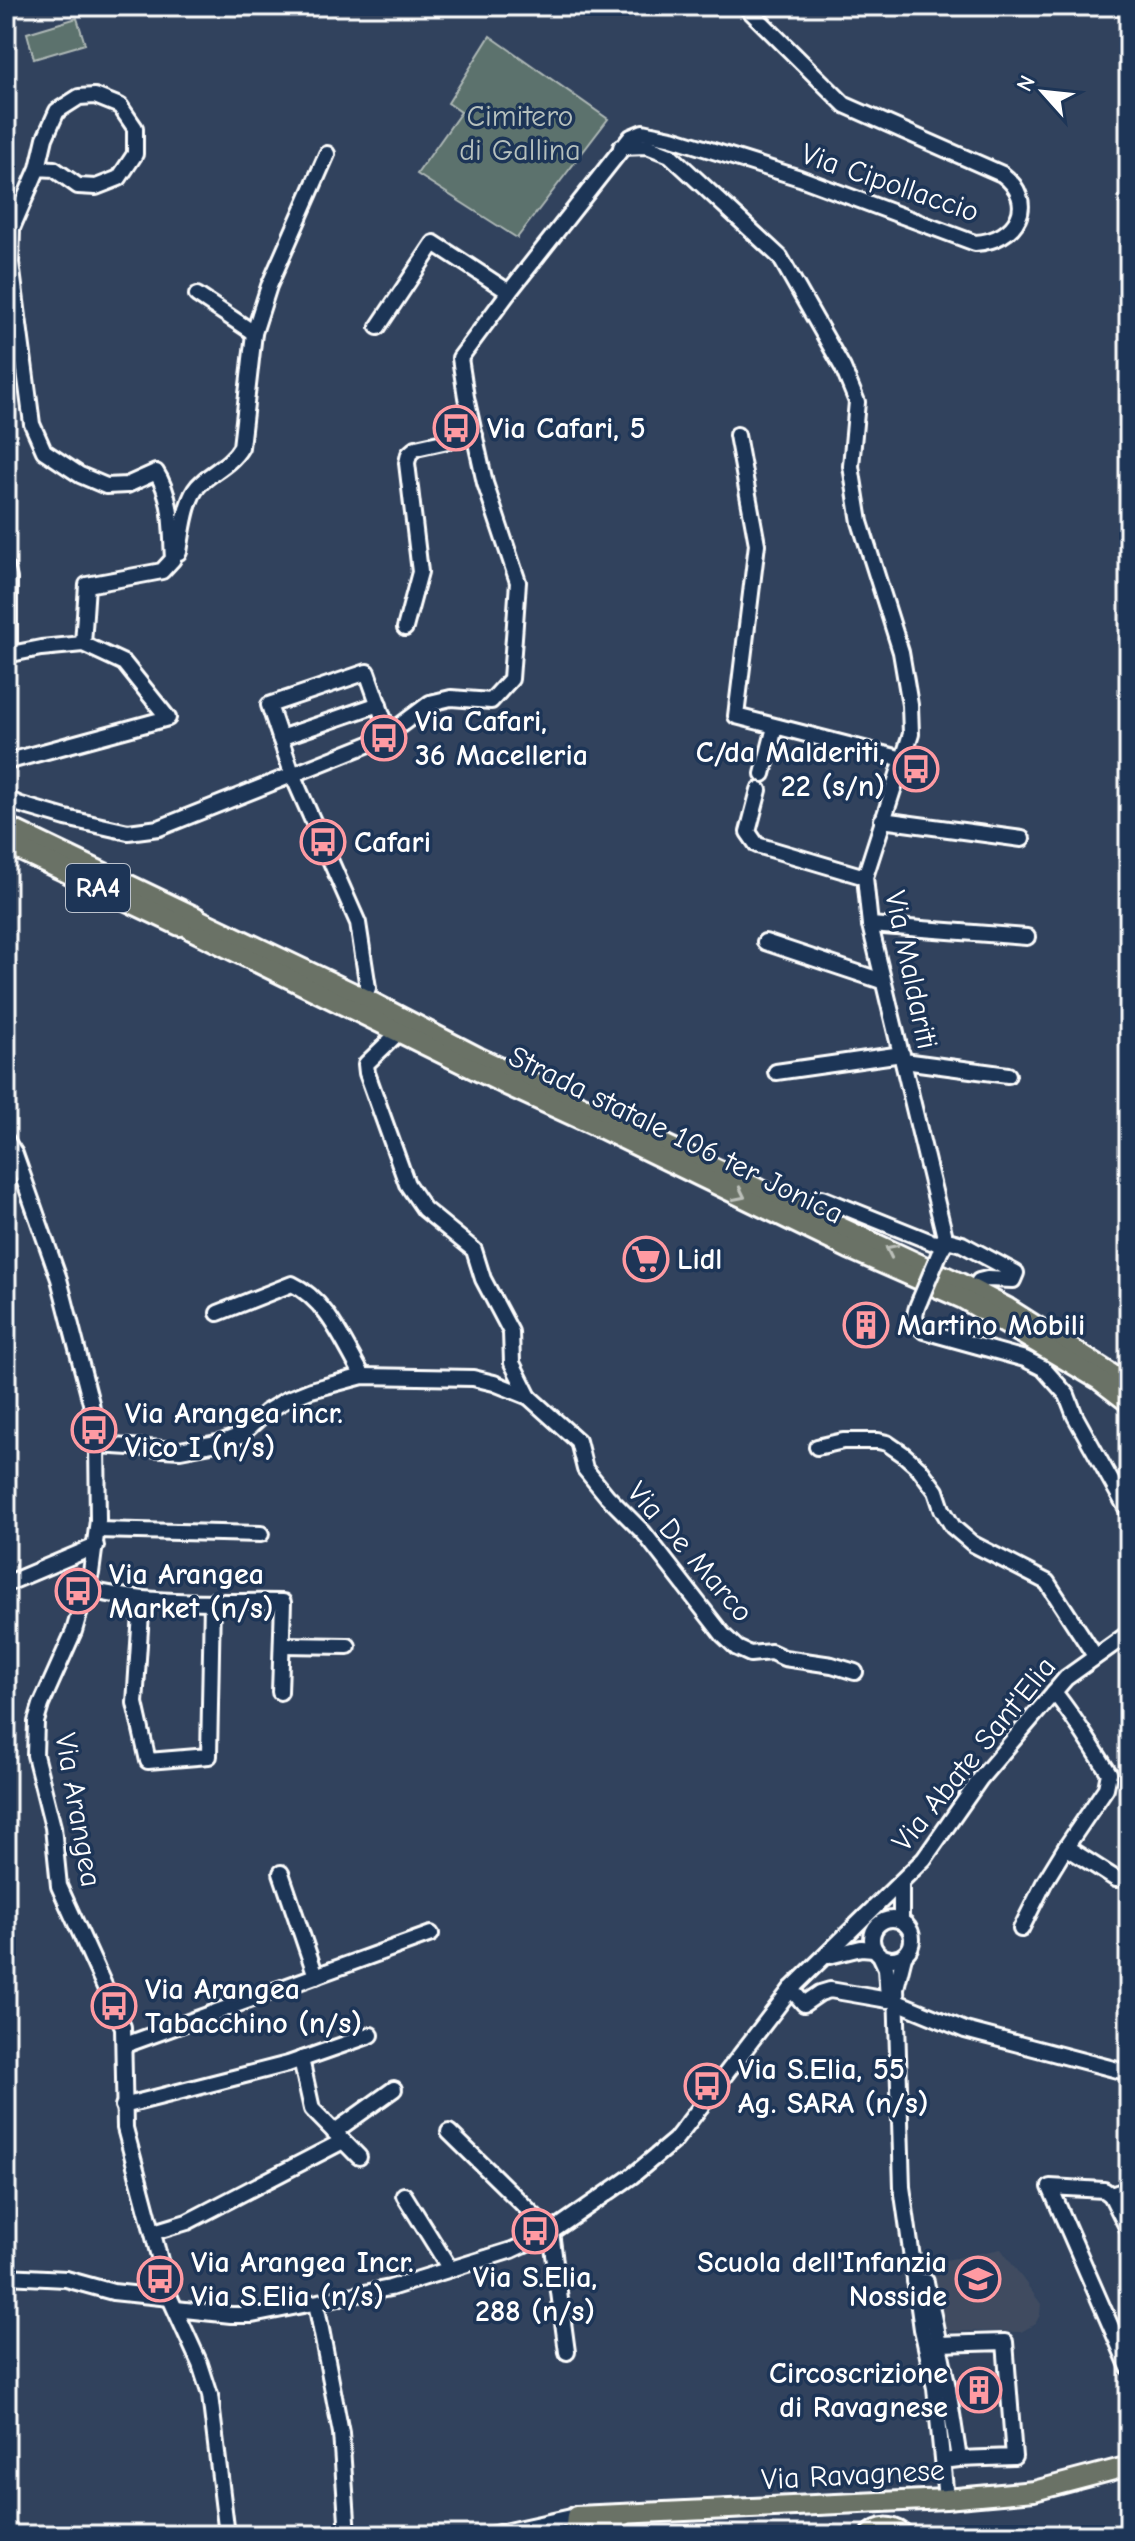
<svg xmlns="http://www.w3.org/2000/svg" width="1135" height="2541" font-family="'Comic Neue',sans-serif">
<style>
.built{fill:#3f4c61}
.green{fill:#5c726d;stroke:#aeb8b6;stroke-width:2}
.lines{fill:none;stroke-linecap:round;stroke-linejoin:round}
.minor-casing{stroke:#fff;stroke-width:20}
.major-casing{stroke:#fff;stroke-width:24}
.highway-casing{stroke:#fff;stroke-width:26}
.minor{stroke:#1d3557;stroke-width:14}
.major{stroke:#6a7266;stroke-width:18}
.highway{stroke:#6a7266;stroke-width:20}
.minor-bridge-casing{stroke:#fff;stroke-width:20;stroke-linecap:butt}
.minor-bridge{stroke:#1d3557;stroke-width:14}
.oneway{stroke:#bcc0ba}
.labels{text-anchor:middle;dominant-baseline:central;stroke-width:7;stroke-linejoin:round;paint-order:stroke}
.shield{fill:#1d3557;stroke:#bbc2cd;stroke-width:2}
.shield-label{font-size:28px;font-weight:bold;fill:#fff}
.park-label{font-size:30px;fill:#b6c0bd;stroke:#1d3557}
.street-label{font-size:30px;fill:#fff;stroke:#1d3557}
.poi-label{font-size:30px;font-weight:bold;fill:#fff;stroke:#1d3557;text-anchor:start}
</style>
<rect width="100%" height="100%" fill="#31425d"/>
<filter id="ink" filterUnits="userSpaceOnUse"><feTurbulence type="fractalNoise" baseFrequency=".0125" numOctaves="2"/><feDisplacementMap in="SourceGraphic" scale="16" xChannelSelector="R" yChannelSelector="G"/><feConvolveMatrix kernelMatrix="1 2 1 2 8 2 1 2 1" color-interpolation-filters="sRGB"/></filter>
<g filter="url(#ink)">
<path class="built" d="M1001 2249 1041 2304 1040 2315 1035 2324 1021 2332 942 2331 930 2263Z"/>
<g class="green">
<path d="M77 18 85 44 34 59 27 33Z"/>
<path d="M490 36 608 119 517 238 417 174 461 112 448 103Z"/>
</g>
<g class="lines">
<g class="minor-casing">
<g id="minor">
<path d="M621 147 647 146 670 155 780 257 843 368 857 402 851 466 860 522 901 652 910 705 911 734 865 877 870 925 944 1233 945 1243 940 1252"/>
<path d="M38 168 54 169 78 186 96 187 119 178 135 154V128L120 106 95 96 79 97 57 111 45 138 38 168 12 228 11 263 32 424 44 451 80 475 106 486 127 485 156 472C173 498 171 529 173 559L162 571 87 585 83 644"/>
<path d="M197 295 254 333"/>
<path d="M378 327 434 243 509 292"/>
<path d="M737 435 757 544 736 716 903 759"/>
<path d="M179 552C182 535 185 505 195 490 205 474 229 468 241 447L254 333 269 286 327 154"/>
<path d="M6 567 9 579V654"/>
<path d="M405 628 420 572 407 463 409 454 416 448 475 435"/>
<path d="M6 655 41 648 83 644 124 663 168 718 6 762"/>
<path d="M280 738 379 704"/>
<path d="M763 774 775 727"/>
<path d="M759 790 748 832 757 845 865 877"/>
<path d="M6 798 18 804 66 818 128 832 159 828 382 739 430 703 451 698 491 701 511 679 518 582 485 483 466 397 460 358 509 292 631 137 643 132 672 138 800 178 975 243C1017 241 1039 202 1002 174L845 105 745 6"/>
<path d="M882 820 1022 839"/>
<path d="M870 925 1027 937"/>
<path d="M765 942 882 981"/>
<path d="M364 998 368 988 358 923 293 776 269 705 367 672 389 734"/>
<path d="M399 1032 366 1064 367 1073 407 1184 424 1209 474 1250 483 1279 511 1332 512 1363 529 1397"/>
<path d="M904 1061 1008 1075"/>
<path d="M776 1072 902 1054"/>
<path d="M6 1140 15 1154 59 1279 91 1403 97 1445 98 1520 91 1573 74 1631 41 1705 36 1722 35 1755 53 1827 59 1886 123 2027 125 2128 170 2298 200 2364 210 2395 227 2535"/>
<path d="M797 1205 822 1198 934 1243 951 1241 962 1244 1016 1273 1013 1280 987 1279 979 1281 974 1290"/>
<path d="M920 1300C914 1313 912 1321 924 1331L1025 1359 1043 1368 1067 1395 1075 1416 1129 1513"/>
<path d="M218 1313 292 1284C327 1300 344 1344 363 1376"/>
<path d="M97 1445 180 1450 222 1442 241 1435 266 1412 286 1400 311 1390 363 1376 473 1378 494 1383 529 1397 578 1441 585 1469 607 1496 644 1533 723 1635 737 1648 750 1654 771 1652 784 1658 832 1665 855 1672"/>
<path d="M817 1447 843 1441H878L887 1443 903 1454 919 1468 936 1491 942 1509 953 1527 973 1544 1047 1582 1095 1656"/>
<path d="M97 1530 261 1534"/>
<path d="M6 1584 96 1546"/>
<path d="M87 1589C150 1606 218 1601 283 1602L280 1692"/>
<path d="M142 1599 135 1703 148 1761 209 1756 212 1601"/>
<path d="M282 1645 348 1646"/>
<path d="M1066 1847 1116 1879"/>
<path d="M281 1873 316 1976"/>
<path d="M901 1883V1921"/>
<circle cx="892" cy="1939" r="20"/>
<path d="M1021 1929 1044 1883 1066 1847 1106 1788 1109 1773C1091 1745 1075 1718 1054 1692"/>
<path d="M829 1956 861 1948 874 1949"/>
<path d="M904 1956 896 1988 902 2187 922 2329 935 2388 946 2499"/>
<path d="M881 1957 886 1968 888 1999"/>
<path d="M791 1989 804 2004 820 1993 830 1990 888 2000"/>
<path d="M897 2002 965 2030 1129 2073"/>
<path d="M125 2045 431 1934"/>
<path d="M301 2059 312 2109 359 2157"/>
<path d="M123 2106 288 2064 371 2035"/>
<path d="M334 2132 394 2089"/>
<path d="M449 2132 551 2232 567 2352"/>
<path d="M1129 2189 1111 2195 1104 2190 1050 2187 1129 2368"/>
<path d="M404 2195 450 2269"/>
<path d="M1111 2195 1129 2231"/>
<path d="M154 2232 187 2222 343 2141"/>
<path d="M6 2276 66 2279 113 2292 170 2298"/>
<path d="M915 2281 926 2282 948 2388 959 2459 951 2460"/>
<path d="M316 2303 341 2433 348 2535"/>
<path d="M176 2309 231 2315H252L390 2288 512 2250 551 2232 632 2176 675 2140 791 1989 924 1859 980 1779 1066 1678 1129 1633"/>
<path d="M938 2344 1005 2342 1014 2457 959 2459"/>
<path d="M490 2535 576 2516"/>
</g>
</g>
<g class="major-casing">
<g id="major">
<path d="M196 918 364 998 478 1057 960 1283 1008 1308 1129 1385"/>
<path d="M191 930 506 1085 602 1129 849 1249 963 1299 1099 1380 1129 1403"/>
<path d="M574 2535 576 2516 946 2499 1034 2491 1129 2466"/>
<path d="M593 2535 625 2515"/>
<path d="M870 2535C880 2525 891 2526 902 2533"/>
</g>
</g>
<g class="highway-casing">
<g id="highway">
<path d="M6 827 196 918"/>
<path d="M6 843 180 925"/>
</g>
</g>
<use href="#minor" class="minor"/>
<use href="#major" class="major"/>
<use href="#highway" class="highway"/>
<g class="minor-bridge-casing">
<path id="minor-bridge" d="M920 1300 940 1252"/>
</g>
<use href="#minor-bridge" class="minor-bridge"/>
</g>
<defs><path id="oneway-chevron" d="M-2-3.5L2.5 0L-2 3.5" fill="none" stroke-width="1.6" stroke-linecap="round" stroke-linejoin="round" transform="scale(2)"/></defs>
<g class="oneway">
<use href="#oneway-chevron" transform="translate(740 1195) rotate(26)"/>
<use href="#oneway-chevron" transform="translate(891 1250) rotate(-154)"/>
</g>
</g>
<defs>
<g id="bus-ring" transform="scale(2.3)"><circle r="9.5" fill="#1d3557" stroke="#ff9aa2" stroke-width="1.5"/><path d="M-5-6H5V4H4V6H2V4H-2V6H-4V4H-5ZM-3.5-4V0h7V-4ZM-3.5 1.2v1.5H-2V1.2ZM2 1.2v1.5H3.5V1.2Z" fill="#ff9aa2"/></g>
<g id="supermarket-ring" transform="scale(2.3)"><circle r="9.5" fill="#1d3557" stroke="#ff9aa2" stroke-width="1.5"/><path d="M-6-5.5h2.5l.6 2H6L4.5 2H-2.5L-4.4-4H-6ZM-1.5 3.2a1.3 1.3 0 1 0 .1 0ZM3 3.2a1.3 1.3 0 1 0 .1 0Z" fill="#ff9aa2"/></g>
<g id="building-ring" transform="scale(2.3)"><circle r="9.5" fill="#1d3557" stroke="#ff9aa2" stroke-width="1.5"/><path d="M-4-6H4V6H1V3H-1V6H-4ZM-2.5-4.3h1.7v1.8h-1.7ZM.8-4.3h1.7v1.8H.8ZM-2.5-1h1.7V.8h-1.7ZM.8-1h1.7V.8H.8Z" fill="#ff9aa2"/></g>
<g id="school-ring" transform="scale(2.3)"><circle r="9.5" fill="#1d3557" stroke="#ff9aa2" stroke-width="1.5"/><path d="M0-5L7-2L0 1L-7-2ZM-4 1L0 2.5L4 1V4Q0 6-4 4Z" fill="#ff9aa2"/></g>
</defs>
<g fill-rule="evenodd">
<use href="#bus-ring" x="456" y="428"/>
<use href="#bus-ring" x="384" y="738"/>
<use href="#bus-ring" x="916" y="769"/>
<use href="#bus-ring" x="323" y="842"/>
<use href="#supermarket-ring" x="646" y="1259"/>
<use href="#building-ring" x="866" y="1325"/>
<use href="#bus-ring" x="94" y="1430"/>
<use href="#bus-ring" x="78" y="1591"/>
<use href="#bus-ring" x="114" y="2006"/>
<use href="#bus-ring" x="707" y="2086"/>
<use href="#bus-ring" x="535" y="2231"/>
<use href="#bus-ring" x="160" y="2279"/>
<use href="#school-ring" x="978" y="2279"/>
<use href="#building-ring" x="979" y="2390"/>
</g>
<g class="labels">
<rect class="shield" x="66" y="864" width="64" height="48" rx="6"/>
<g class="shield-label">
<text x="98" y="888">RA4</text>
</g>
<g class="park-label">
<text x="520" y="116">Cimitero<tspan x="520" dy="34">di Gallina</tspan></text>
</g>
<g class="street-label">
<text transform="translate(890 183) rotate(19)">Via Cipollaccio</text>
<text transform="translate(911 970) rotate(78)">Via Maldariti</text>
<text transform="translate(676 1135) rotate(26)">Strada statale 106 ter Jonica</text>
<text transform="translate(690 1552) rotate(49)">Via De Marco</text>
<text transform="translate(974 1754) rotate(-51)">Via Abate Sant'Elia</text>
<text transform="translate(78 1810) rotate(80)">Via Arangea</text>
<text transform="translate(853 2475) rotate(-3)">Via Ravagnese</text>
</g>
<g class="poi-label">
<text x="487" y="428">Via Cafari, 5</text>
<text x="415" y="721">Via Cafari,<tspan x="415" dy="34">36 Macelleria</tspan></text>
<text x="885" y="752" text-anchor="end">C/da Malderiti,<tspan x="885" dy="34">22 (s/n)</tspan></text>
<text x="354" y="842">Cafari</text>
<text x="677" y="1259">Lidl</text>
<text x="897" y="1325">Martino Mobili</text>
<text x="125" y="1413">Via Arangea incr.<tspan x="125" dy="34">Vico I (n/s)</tspan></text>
<text x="109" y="1574">Via Arangea<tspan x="109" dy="34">Market (n/s)</tspan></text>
<text x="145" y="1989">Via Arangea<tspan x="145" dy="34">Tabacchino (n/s)</tspan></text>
<text x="738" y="2069">Via S.Elia, 55<tspan x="738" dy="34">Ag. SARA (n/s)</tspan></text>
<text x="191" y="2262">Via Arangea Incr.<tspan x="191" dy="34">Via S.Elia (n/s)</tspan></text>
<text x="947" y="2262" text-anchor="end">Scuola dell'Infanzia<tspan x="947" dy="34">Nosside</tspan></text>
<text x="535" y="2277" text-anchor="middle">Via S.Elia,<tspan x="535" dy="34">288 (n/s)</tspan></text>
<text x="948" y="2373" text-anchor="end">Circoscrizione<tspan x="948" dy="34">di Ravagnese</tspan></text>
</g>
</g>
<rect width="1135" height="2541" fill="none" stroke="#1d3557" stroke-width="32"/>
<rect x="16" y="16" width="1103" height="2509" fill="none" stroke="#fff" stroke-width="3" filter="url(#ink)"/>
<g transform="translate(1043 92) rotate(297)" stroke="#1d3557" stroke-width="6" paint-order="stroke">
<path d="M0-6L14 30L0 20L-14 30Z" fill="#ffffff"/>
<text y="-12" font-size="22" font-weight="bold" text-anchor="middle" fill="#ffffff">N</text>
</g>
</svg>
